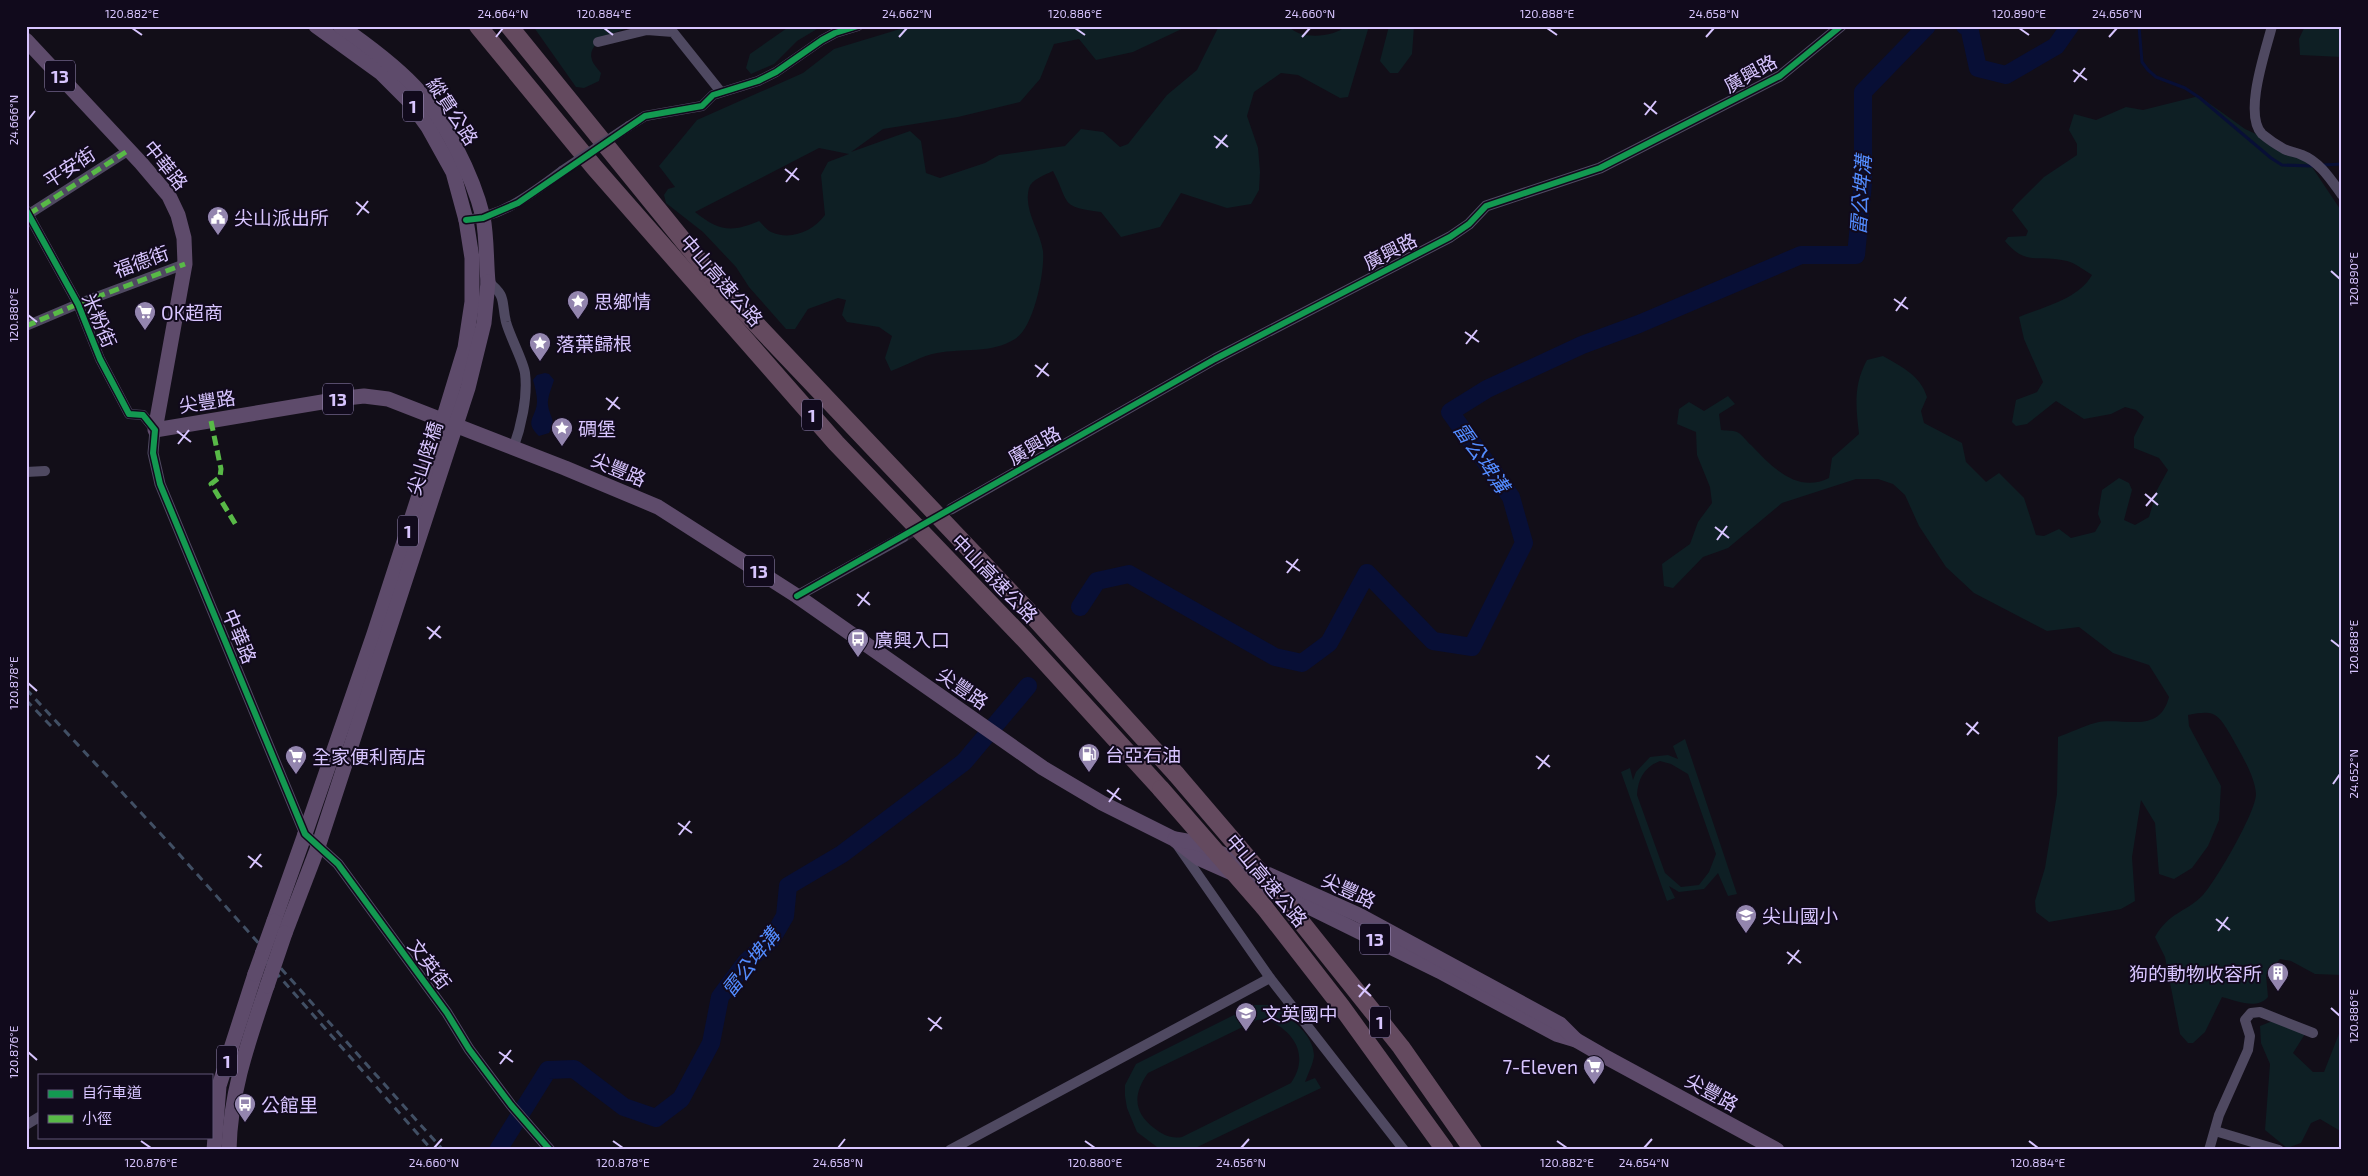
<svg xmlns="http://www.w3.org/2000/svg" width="2368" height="1176" font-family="'Exo 2','Noto Sans TC',sans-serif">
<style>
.green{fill:#0e1f24;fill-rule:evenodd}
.water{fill:#080f36}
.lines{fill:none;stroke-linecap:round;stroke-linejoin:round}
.stream{stroke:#080f36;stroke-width:3}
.river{stroke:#080f36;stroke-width:18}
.tertiary-tunnel{stroke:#30293b;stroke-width:11;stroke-dasharray:11 5.5;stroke-linecap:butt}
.minor{stroke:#4f4961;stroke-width:10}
.tertiary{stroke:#4f4961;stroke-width:11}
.primary{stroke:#5e4b6b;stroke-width:15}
.motorway{stroke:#644a5f;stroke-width:18}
.rail{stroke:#414f64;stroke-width:3;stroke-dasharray:8 6;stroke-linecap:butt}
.minor-bridge{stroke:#4f4961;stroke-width:10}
.primary-bridge{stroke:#5e4b6b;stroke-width:15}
.motorway-bridge{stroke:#644a5f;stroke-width:18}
.quiet{stroke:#58b947;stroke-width:5;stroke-dasharray:10 5;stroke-linecap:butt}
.cycleway-casing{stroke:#110a1c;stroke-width:9}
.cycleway{stroke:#139951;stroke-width:6}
.ticks{fill:none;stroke:#d8c5ff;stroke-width:2}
.labels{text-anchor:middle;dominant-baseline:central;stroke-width:4;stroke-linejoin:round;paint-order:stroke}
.shield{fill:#110a1c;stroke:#9c8dbb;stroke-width:1}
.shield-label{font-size:18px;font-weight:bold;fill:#d8c5ff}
.street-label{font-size:19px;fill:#d8c5ff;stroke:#110a1c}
.poi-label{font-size:19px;fill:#d8c5ff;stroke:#110a1c;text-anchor:start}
.water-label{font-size:20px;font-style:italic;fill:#538cff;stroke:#110a1c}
.neatline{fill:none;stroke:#d8c5ff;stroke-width:2}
.ticks-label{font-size:12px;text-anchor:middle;fill:#d8c5ff}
</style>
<rect width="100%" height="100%" fill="#120e18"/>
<g class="green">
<path d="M533 26H640C626 27 585 39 592 60 593 64 598 69 601 73L599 81 584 88 576 87Z"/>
<path d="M790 26H822L797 41 774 64 751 74 746 68 750 54Z"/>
<path d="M910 26H1188L1133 52 1096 60 1079 39 1054 44 1040 79 1020 102 958 117 883 129 851 152 910 131 921 141 926 173 940 178 985 163 999 155 1065 146 1081 129 1103 132 1120 147 1128 144 1167 95 1197 70 1219 26H1288C1300 40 1333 38 1346 26H1369L1348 97 1340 98 1298 75 1281 73 1254 92 1247 116 1258 148 1260 172 1259 190 1251 204 1227 208 1181 193 1160 227 1121 237 1101 212C1059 207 1070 203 1053 171 1045 175 1032 179 1029 188 1023 210 1040 230 1043 251 1045 271 1034 328 1015 339 991 354 963 348 937 353 922 355 906 366 891 371L885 358 892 336 879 327 847 322 842 315 846 300 838 298 808 309 795 329H786L749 287 736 267 703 232 666 203 664 195 668 189 675 187 659 166 697 120 803 73 834 49ZM819 148 849 154 828 162 821 175 825 215C813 231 791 241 771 232 767 230 763 225 759 221 731 233 719 231 695 212Z"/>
<path d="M1389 26H1414L1412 54 1398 73H1390L1380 61Z"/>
<path d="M2305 26H2342V57L2300 55 2299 39Z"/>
<path d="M2199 96 2245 129 2295 152 2310 164 2342 212V975L2315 974 2291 961 2280 959 2266 975 2268 997C2257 1010 2237 1001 2222 997L2205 1032 2193 1043H2188L2180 1034 2165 957 2155 937C2169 912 2185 913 2203 895 2216 881 2256 812 2256 794 2255 775 2239 751 2230 734 2217 712 2213 710 2188 715L2189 726 2221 786 2219 820 2208 846 2192 868 2174 879 2159 874 2155 823 2141 800 2132 857 2135 901 2121 909 2049 922 2036 912 2035 901 2045 868 2057 794 2058 737C2070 733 2083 726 2095 723 2122 716 2159 736 2169 697L2149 665 2113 653 2079 627 2047 631 1974 593 1946 567 1919 526 1905 495 1893 484 1878 479H1856L1782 503 1728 548 1703 557 1673 588 1664 586 1662 564 1690 544 1698 522 1712 503 1710 487 1697 455 1696 432 1677 424 1679 409 1689 402 1704 411 1728 396 1735 404 1719 414 1721 430C1726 431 1733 430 1737 432 1742 434 1747 442 1751 445 1772 467 1797 494 1829 478L1832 458 1859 434C1856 407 1853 386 1867 360L1883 356C1902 367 1920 375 1927 397L1921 411 1924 423 1962 443 1966 462 1986 482 1999 473 2024 498 2036 535 2044 536 2059 529 2071 538 2095 532 2101 522 2098 514 2102 490 2119 478 2129 483 2132 490 2124 520 2135 525 2149 517 2157 490 2168 470 2159 458 2134 448V437L2144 417 2136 410 2125 407 2111 414 2084 419 2056 401 2027 424 2016 426 2012 422 2016 400 2037 392 2043 382 2024 339 2019 317C2043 307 2079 299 2092 275 2084 270 2075 263 2067 261 2040 254 2026 267 2005 241L2008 237 2026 236 2028 231 2012 210 2016 205 2044 177 2077 155V144L2069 130 2074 114 2096 120 2126 107 2143 110Z"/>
<path d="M1685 739 1737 894 1728 896 1718 873 1704 889 1679 892 1669 886 1675 898 1667 901 1621 772 1630 768 1633 780 1636 772 1650 757 1668 755 1678 759 1673 746ZM1660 761 1671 764 1688 774 1716 854 1709 872 1699 885 1681 887 1665 873 1637 795C1638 779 1644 767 1660 761Z"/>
<path d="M1254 1005H1273C1288 1016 1314 1034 1314 1056 1313 1064 1308 1074 1305 1082L1315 1078 1321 1088 1191 1150H1161L1137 1132 1127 1108 1125 1096V1085L1136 1064ZM1266 1019C1294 1031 1310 1055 1291 1083L1182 1137C1171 1139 1163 1135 1154 1128 1133 1112 1133 1094 1148 1073L1257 1020Z"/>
<path d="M2275 1020 2305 1034 2293 1053 2313 1072H2324L2342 1026V1132L2320 1119 2311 1123 2301 1143 2287 1148 2265 1130 2270 1064 2261 1043 2260 1026Z"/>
</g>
<path class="water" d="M545 373 549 374 554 380C552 387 547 398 548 405 550 419 557 419 549 433L539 436C523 421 537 417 537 401 537 395 535 387 533 380L537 375Z"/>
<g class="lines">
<g class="stream">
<path d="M2139 26 2142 62 2148 70 2156 77 2185 88 2200 98 2271 158 2282 165 2314 166"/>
<path d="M2322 165 2342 164"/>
</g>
<g class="river">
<path d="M1965 26 1969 27 1978 68 2006 75 2056 46 2070 26"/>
<path d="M1080 607 1097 581 1129 574 1275 657 1302 663 1329 643 1367 573 1433 641 1472 647 1524 543 1511 497 1450 412 1487 389 1582 345 1639 324 1801 255H1856L1863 183V92L1927 26"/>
<path d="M498 1150 548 1070 574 1069 624 1107 656 1118 681 1099 711 1043 720 997 746 962 771 940 785 916 788 886 842 854 964 762 1028 686"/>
</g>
<path class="tertiary-tunnel" d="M903 537 943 514"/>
<g class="minor">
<path d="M2272 26C2266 50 2243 114 2262 134 2268 139 2277 145 2284 149 2290 152 2296 152 2302 155 2320 162 2331 180 2342 195"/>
<path d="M598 42 647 30 673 32 721 92"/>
<path d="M629 126 645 116 702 106 713 95 758 81 776 72 822 40 835 33 858 26"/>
<path d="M26 210 78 304 100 359 129 414 143 415 155 430"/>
<path d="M29 214 129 150"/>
<path d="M466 220C504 216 532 193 562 171"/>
<path d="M488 282C507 296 501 301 506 322 510 337 523 360 525 373 528 397 521 427 513 449"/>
<path d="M26 326 78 304 185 264"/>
<path d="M26 472 45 471"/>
<path d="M1178 846 1270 978 1404 1150"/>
<path d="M26 1125 39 1117"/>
<path d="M2215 1131 2279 1150"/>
<path d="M950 1150 1270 978"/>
<path d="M2209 1150 2219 1115 2248 1050 2250 1036 2245 1020 2251 1013 2260 1012 2313 1033"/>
</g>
<g class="tertiary">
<path d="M155 430 153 453 160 484 305 834 338 864 447 1013 469 1049 511 1105 550 1150"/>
<path d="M951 509 1215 359 1450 237 1469 224 1486 206 1600 168 1780 76 1841 26"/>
<path d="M797 596 903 537"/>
</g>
<g class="primary">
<path d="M316 26 381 73 410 102 428 127 453 172 466 220"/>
<path d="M340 26C366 44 392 63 414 86 444 117 473 176 483 217 487 238 486 261 488 282"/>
<path d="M26 40 141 163 169 196 178 215 184 238 185 264 155 430 346 398 364 396 388 399 565 468 658 507 797 596 1043 768 1102 803 1174 839 1200 859 1309 907 1439 971 1556 1034 1576 1040"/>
<path d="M1175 839 1198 843 1359 915 1560 1024 1576 1040 1602 1055 1777 1150"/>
<path d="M274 921 305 834"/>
<path d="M285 933 318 847"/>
<path d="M214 1150 219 1086 255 974"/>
<path d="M229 1150C230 1092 249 1040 267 986"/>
</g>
<g class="motorway">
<path d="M478 26 594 167 836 443 1025 640 1161 789"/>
<path d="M509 26 720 286 1030 613 1176 774"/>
<path d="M1282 898 1401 1047 1473 1150"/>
<path d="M1264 907 1341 1006 1445 1150"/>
</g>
<g class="rail">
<path d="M26 689 171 845 443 1150"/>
<path d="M26 700 52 727"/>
<path d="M256 950 432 1150"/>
</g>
<path class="minor-bridge" d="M562 171 629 126"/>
<g class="primary-bridge">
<path d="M305 834 374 634 436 443 465 348 472 302V258L466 220"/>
<path d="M318 847 468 388 484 323 488 282"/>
<path d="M255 974 274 921"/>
<path d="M267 986 285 933"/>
</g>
<g class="motorway-bridge">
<path d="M1176 774 1282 898"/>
<path d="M1161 789 1264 907"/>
</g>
<g class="quiet">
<path d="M29 214 129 150"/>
<path d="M26 326 78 304 185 264"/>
<path d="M211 421 221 469 220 477 211 484 236 525"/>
</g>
<g class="cycleway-casing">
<g id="cycleway">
<path d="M26 210 78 304 100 359 129 414 143 415 155 430 153 453 160 484 305 834 338 864 447 1013 469 1049 511 1105 550 1150"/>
<path d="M466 220 483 218 518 203 645 116 702 106 713 95 758 81 776 72 822 40 835 33 858 26"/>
<path d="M797 596 1215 359 1450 237 1469 224 1486 206 1600 168 1780 76 1841 26"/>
</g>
</g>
<use href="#cycleway" class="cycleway"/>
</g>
<path class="ticks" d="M132 28 142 35M604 28 613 35M1075 28 1085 35M1547 28 1557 35M2019 28 2029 35M496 37 503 28M899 37 907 28M1302 37 1310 28M1706 37 1714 28M2109 37 2117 28M2073 70 2087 80M2074 82 2085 68M1644 103 1657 114M1645 115 1656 101M28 120 35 111M1214 136 1228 147M1216 148 1227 135M785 169 799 180M786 182 797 168M356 202 369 213M357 215 368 201M2331 271 2340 279M1894 299 1908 309M1896 311 1906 297M28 315 37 322M1465 332 1479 342M1466 344 1477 330M1035 365 1049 376M1037 377 1048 363M606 398 620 409M608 410 618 397M177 431 191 442M178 444 189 430M2145 494 2158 505M2146 506 2157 493M1715 527 1729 538M1717 540 1727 526M1286 561 1300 571M1287 573 1298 559M857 594 870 605M858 606 869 592M427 627 441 638M429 639 440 626M2331 640 2340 647M28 683 37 691M1966 723 1979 734M1967 735 1978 722M1536 756 1550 767M1538 769 1549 755M2333 784 2340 774M1107 790 1121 800M1109 802 1119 788M678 823 692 833M679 835 690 821M248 856 262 867M250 868 261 854M2216 919 2230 930M2218 931 2228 917M1787 952 1801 963M1788 964 1799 950M1358 985 1371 996M1359 997 1370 984M2331 1008 2340 1016M928 1018 942 1029M930 1031 941 1017M28 1052 37 1060M499 1052 513 1062M500 1064 511 1050M141 1141 151 1148M613 1141 623 1148M1085 1141 1095 1148M1557 1141 1567 1148M2029 1141 2038 1148M434 1148 442 1139M838 1148 845 1139M1241 1148 1249 1139M1644 1148 1652 1139"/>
<defs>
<g id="civic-pin" transform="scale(1.125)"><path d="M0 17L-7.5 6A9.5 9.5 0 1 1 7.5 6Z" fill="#9385ae" stroke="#110a1c"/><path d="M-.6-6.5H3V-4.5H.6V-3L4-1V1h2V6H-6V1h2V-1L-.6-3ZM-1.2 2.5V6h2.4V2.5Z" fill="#fff"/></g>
<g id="sight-pin" transform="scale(1.125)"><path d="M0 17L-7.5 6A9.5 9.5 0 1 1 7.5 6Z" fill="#9385ae" stroke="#110a1c"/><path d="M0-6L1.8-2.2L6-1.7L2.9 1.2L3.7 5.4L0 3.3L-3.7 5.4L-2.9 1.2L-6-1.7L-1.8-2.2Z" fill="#fff"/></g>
<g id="supermarket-pin" transform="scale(1.125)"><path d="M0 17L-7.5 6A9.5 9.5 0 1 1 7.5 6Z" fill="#9385ae" stroke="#110a1c"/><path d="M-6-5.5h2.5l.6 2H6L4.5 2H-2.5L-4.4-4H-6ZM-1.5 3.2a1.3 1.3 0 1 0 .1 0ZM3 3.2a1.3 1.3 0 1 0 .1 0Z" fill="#fff"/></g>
<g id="bus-pin" transform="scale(1.125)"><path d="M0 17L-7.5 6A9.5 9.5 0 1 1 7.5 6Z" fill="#9385ae" stroke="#110a1c"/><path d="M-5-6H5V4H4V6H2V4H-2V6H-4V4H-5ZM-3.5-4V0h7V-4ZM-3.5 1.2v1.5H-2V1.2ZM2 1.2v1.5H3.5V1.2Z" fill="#fff"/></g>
<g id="fuel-pin" transform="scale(1.125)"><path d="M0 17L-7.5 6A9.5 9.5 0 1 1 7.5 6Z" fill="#9385ae" stroke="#110a1c"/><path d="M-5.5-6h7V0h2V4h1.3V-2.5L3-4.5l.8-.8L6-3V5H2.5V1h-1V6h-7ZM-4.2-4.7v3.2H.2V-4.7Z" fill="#fff"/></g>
<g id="school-pin" transform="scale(1.125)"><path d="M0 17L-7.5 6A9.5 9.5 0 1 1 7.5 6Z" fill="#9385ae" stroke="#110a1c"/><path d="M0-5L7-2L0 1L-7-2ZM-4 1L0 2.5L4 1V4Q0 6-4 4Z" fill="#fff"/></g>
<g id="building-pin" transform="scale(1.125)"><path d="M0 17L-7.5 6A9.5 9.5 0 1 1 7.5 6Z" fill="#9385ae" stroke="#110a1c"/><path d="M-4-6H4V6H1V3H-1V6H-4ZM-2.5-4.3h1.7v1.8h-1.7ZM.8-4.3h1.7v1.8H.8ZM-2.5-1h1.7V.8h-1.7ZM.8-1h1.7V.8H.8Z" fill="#fff"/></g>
</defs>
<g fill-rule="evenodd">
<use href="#civic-pin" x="218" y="217"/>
<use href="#sight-pin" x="578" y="301"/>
<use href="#supermarket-pin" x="145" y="312"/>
<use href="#sight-pin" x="540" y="343"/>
<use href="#sight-pin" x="562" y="428"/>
<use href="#bus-pin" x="858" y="639"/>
<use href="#fuel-pin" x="1089" y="754"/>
<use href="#supermarket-pin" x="296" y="756"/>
<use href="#school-pin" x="1746" y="915"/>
<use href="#building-pin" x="2278" y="973"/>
<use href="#school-pin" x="1246" y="1013"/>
<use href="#supermarket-pin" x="1594" y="1066"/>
<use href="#bus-pin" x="245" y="1104"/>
</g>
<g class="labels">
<g class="shield">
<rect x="45" y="60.5" width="30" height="31" rx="4"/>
<rect x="403" y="90.5" width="20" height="31" rx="4"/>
<rect x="323" y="383.5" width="30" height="31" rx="4"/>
<rect x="802" y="399.5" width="20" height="31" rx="4"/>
<rect x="398" y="515.5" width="20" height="31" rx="4"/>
<rect x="744" y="555.5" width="30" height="31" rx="4"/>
<rect x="1360" y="923.5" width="30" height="31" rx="4"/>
<rect x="1370" y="1006.5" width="20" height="31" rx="4"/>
<rect x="217" y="1045.5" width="20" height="31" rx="4"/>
</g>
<g class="shield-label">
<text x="60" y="76">13</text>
<text x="413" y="106">1</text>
<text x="338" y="399">13</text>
<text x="812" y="415">1</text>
<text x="408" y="531">1</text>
<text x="759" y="571">13</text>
<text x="1375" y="939">13</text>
<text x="1380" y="1022">1</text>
<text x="227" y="1061">1</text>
</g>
<g class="street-label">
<text transform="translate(1750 73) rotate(-29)">廣興路</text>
<text transform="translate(453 111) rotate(57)">縱貫公路</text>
<text transform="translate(166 165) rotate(51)">中華路</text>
<text transform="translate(69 167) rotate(-33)">平安街</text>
<text transform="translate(1390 251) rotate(-27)">廣興路</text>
<text transform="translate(141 261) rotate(-20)">福德街</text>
<text transform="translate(722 280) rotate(49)">中山高速公路</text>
<text transform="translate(100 320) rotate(67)">米粉街</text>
<text transform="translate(207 401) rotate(-9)">尖豐路</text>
<text transform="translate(1034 445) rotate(-30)">廣興路</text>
<text transform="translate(424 458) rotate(-72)">尖山陸橋</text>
<text transform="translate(619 469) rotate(23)">尖豐路</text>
<text transform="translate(995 578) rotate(46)">中山高速公路</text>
<text transform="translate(240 636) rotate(67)">中華路</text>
<text transform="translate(963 688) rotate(35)">尖豐路</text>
<text transform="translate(1267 880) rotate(50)">中山高速公路</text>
<text transform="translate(1349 890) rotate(25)">尖豐路</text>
<text transform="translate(430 964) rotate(53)">文英街</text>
<text transform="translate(1712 1092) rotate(29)">尖豐路</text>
</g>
<g class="poi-label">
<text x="234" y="217">尖山派出所</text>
<text x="594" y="301">思鄉情</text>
<text x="161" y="312">OK超商</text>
<text x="556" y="343">落葉歸根</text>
<text x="578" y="428">碉堡</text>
<text x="874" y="639">廣興入口</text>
<text x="1105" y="754">台亞石油</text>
<text x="312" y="756">全家便利商店</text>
<text x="1762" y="915">尖山國小</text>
<text x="2262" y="973" text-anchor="end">狗的動物收容所</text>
<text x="1262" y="1013">文英國中</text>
<text x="1578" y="1066" text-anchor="end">7-Eleven</text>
<text x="261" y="1104">公館里</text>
</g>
<g class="water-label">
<text transform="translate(1860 195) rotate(-86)">雷公埤溝</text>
<text transform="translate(1482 457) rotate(55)">雷公埤溝</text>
<text transform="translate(750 962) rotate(-52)">雷公埤溝</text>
</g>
</g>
<rect width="2368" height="1176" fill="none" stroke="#110a1c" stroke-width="55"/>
<rect x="38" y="1074" width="175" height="65" fill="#110a1c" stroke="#615577"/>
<rect x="48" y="1090" width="25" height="8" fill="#139951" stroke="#615577"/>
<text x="82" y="1098" font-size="15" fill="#d8c5ff">自行車道</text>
<rect x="48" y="1115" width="25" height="8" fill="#58b947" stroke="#615577"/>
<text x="82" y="1124" font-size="15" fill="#d8c5ff">小徑</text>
<rect x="28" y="28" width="2312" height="1120" class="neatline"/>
<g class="ticks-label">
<text x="132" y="18">120.882°E</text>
<text x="503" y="18">24.664°N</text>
<text x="604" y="18">120.884°E</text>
<text x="907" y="18">24.662°N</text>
<text x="1075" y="18">120.886°E</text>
<text x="1310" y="18">24.660°N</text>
<text x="1547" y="18">120.888°E</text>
<text x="1714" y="18">24.658°N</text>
<text x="2019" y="18">120.890°E</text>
<text x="2117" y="18">24.656°N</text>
<text transform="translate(14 120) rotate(-90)" y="4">24.666°N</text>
<text transform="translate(2354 279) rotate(-90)" y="4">120.890°E</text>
<text transform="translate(14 315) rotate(-90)" y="4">120.880°E</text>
<text transform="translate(2354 647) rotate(-90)" y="4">120.888°E</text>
<text transform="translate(14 683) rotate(-90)" y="4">120.878°E</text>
<text transform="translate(2354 774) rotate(-90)" y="4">24.652°N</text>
<text transform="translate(2354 1016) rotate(-90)" y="4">120.886°E</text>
<text transform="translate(14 1052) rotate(-90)" y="4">120.876°E</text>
<text x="151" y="1167">120.876°E</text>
<text x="434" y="1167">24.660°N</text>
<text x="623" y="1167">120.878°E</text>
<text x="838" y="1167">24.658°N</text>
<text x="1095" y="1167">120.880°E</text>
<text x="1241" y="1167">24.656°N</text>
<text x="1567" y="1167">120.882°E</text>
<text x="1644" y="1167">24.654°N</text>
<text x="2038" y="1167">120.884°E</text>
</g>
</svg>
